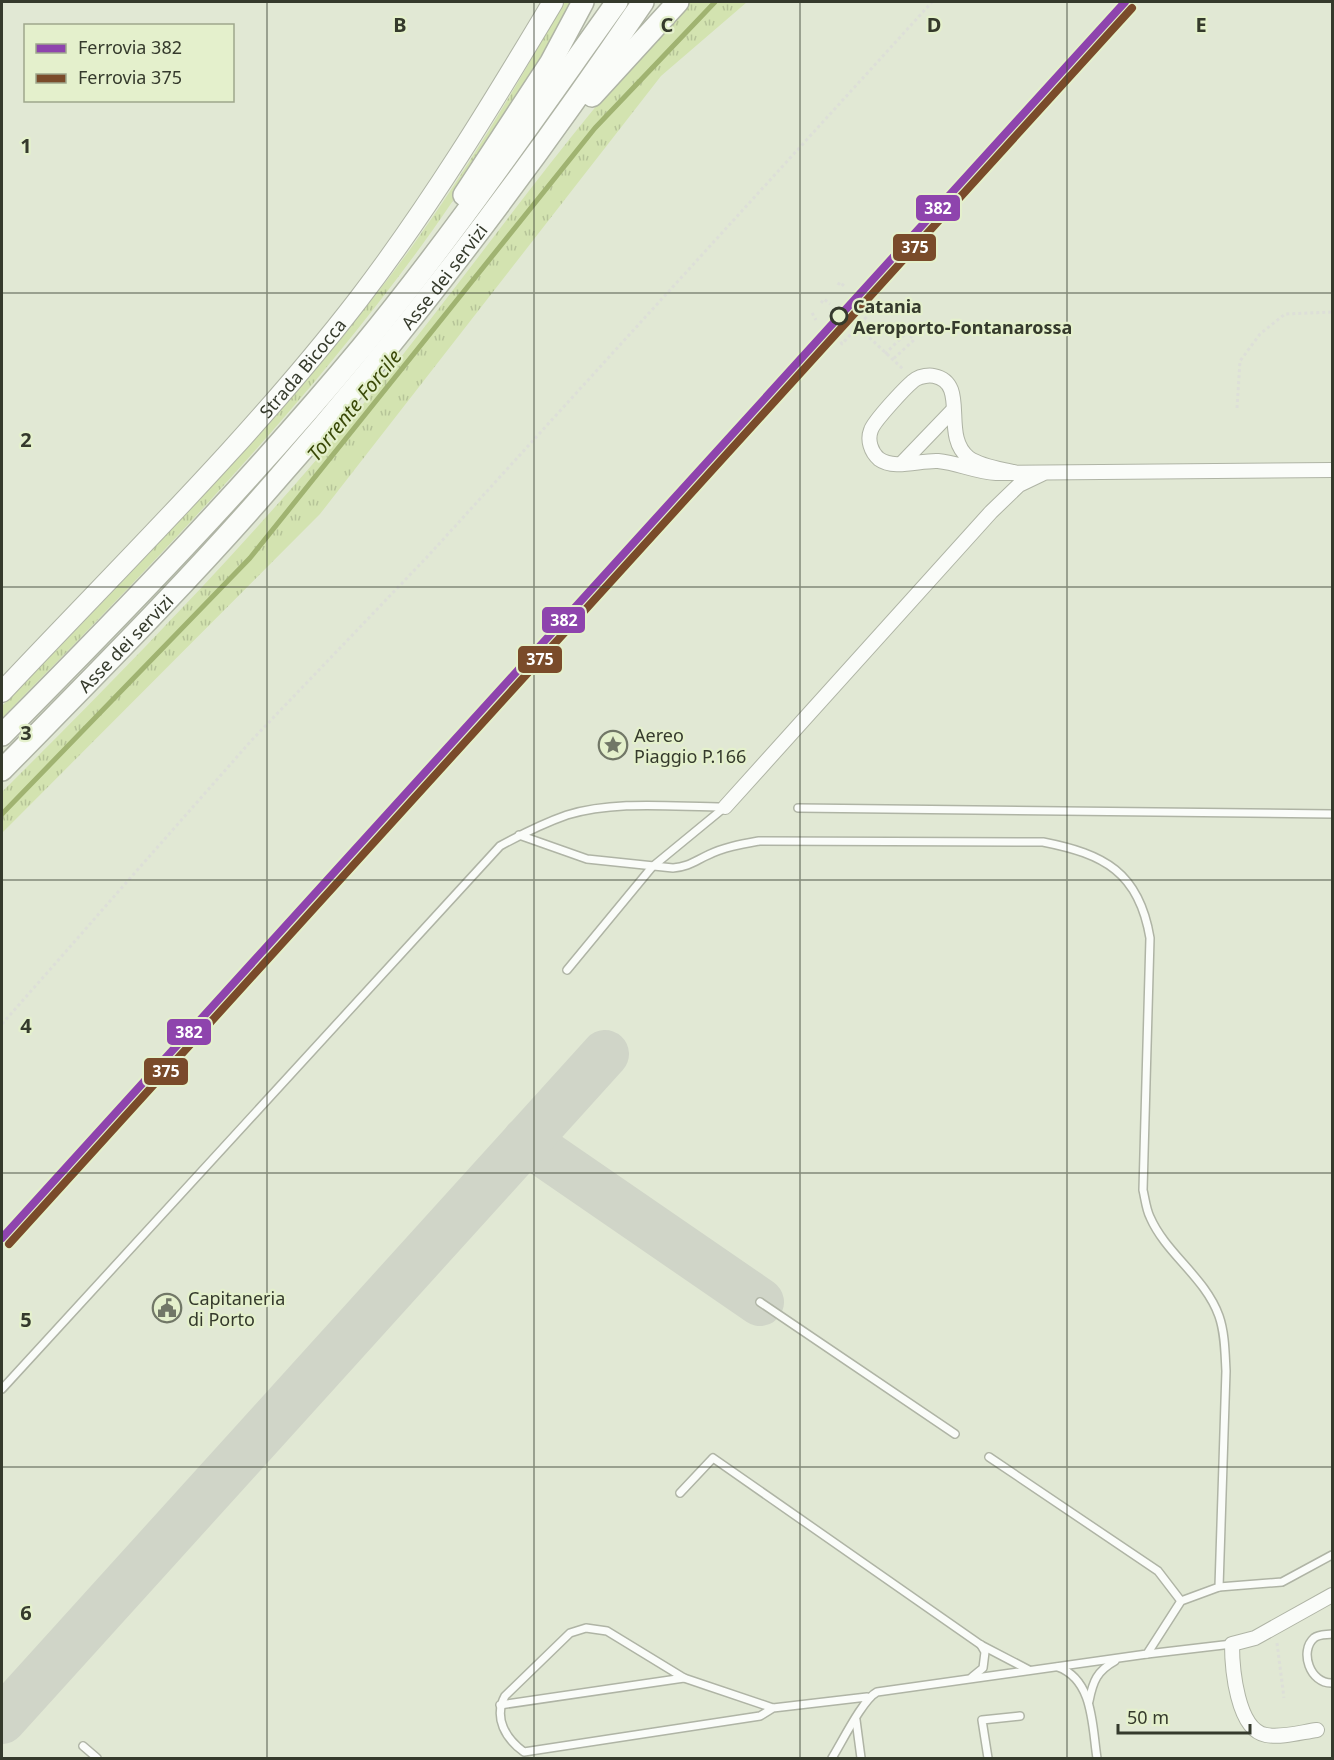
<svg xmlns="http://www.w3.org/2000/svg" width="1334" height="1760" font-family="'Noto Sans',sans-serif">
<style>
.grass{fill:url(#grass-tufts)}
.lines{fill:none;stroke-linecap:round;stroke-linejoin:round}
.stream{stroke:#a0b371;stroke-width:5}
.taxiway{stroke:#d0d5c8;stroke-width:48}
.lane-casing{stroke:#afb4a5;stroke-width:10}
.street-casing{stroke:#afb4a5;stroke-width:16}
.secondary-casing{stroke:#afb4a5;stroke-width:22}
.primary-casing{stroke:#afb4a5;stroke-width:24}
.path{stroke:#dddfd8;stroke-width:3;stroke-dasharray:3 3;stroke-linecap:butt}
.lane{stroke:#fafcf9;stroke-width:7}
.street{stroke:#fafcf9;stroke-width:14}
.secondary{stroke:#fafcf9;stroke-width:20}
.primary{stroke:#fafcf9;stroke-width:21}
.rail-1-casing{stroke:#e4f0cc;stroke-width:12}
.rail-2-casing{stroke:#e4f0cc;stroke-width:12}
.rail-1{stroke:#8e44ad;stroke-width:8}
.rail-2{stroke:#7a4b2a;stroke-width:8}
.grid{fill:none;stroke:#353a2c;stroke-width:1.5;stroke-opacity:0.55}
.stop-dot{fill:#e4f0cc;stroke:#353a2c;stroke-width:3}
.labels{text-anchor:middle;dominant-baseline:central;stroke-width:4.5;stroke-linejoin:round;paint-order:stroke}
.street-label{font-size:18px;fill:#353a2c;stroke:#e4f0cc}
.stop-label{font-size:18px;font-weight:bold;fill:#353a2c;stroke:#e4f0cc;text-anchor:start}
.poi-label{font-size:18px;fill:#353a2c;stroke:#e4f0cc;text-anchor:start}
.water-label{font-size:20px;font-style:italic;fill:#3a4908;stroke:#e4f0cc}
.grid-label{font-size:20px;text-anchor:middle;font-weight:bold;fill:#353a2c;stroke:#e4f0cc;stroke-width:4.5;stroke-linejoin:round;paint-order:stroke}
.line-badge{stroke:#e4f0cc;stroke-width:2}
.badge-label{font-size:16px;text-anchor:middle;font-weight:bold;fill:#fff}
</style>
<defs>
<pattern id="grass-tufts" width="24" height="20" patternUnits="userSpaceOnUse" patternTransform="scale(1.5)"><rect width="24" height="20" fill="#d3e3b0"/><path d="M3 7l-1-3M5 7V3M7 7l1-3M15 17l-1-3M17 17v-4M19 17l1-3" fill="none" stroke="#b6c498"/></pattern>
</defs>
<rect width="100%" height="100%" fill="#e1e8d4"/>
<g class="grass">
<path d="M564 2H572C527 85 478 168 422 245 298 415 149 568 2 718V706C104 602 204 497 299 386 340 338 382 290 418 238 472 162 519 82 564 2Z"/>
<path d="M687 2H747L661 76 320 514 2 833V792C118 676 234 558 340 432 459 291 561 136 687 2Z"/>
</g>
<g class="lines">
<path class="stream" d="M2 814 250 558 595 128 715 2"/>
<g class="taxiway">
<path d="M526 1141 760 1302"/>
<path d="M2 1720 605 1054"/>
</g>
<g class="lane-casing">
<g id="lane">
<path d="M798 808 1332 814"/>
<path d="M519 835 587 859 673 868C688 867 695 861 708 855 724 847 742 844 759 841L1043 842C1104 854 1139 872 1150 938L1143 1190C1145 1198 1146 1209 1150 1217 1166 1254 1205 1277 1219 1316 1225 1333 1225 1353 1226 1371L1219 1587 1181 1601 1147 1654 877 1692C863 1699 842 1742 832 1758"/>
<path d="M567 970 652 867 725 807"/>
<path d="M760 1302 955 1434"/>
<path d="M2 1389 500 846C522 834 544 823 567 815 617 800 674 807 725 807"/>
<path d="M989 1457 1158 1571 1181 1601"/>
<path d="M680 1493 713 1458 981 1645 1029 1670"/>
<path d="M1219 1587 1282 1582 1332 1555"/>
<path d="M1332 1634C1326 1635 1319 1634 1314 1638 1299 1651 1310 1684 1332 1683"/>
<path d="M1147 1654 1232 1644"/>
<path d="M1058 1667C1094 1680 1092 1727 1097 1758"/>
<path d="M972 1677 983 1668 985 1652 981 1645"/>
<path d="M1089 1701C1093 1681 1097 1671 1115 1661"/>
<path d="M500 1705 684 1678"/>
<path d="M773 1708 760 1716 524 1752C506 1739 493 1718 505 1696L570 1633 586 1628 607 1631 684 1678 773 1708 867 1697"/>
<path d="M856 1720 861 1758"/>
<path d="M83 1746 97 1758"/>
<path d="M988 1758 982 1720 1020 1716"/>
</g>
</g>
<g class="street-casing">
<g id="street">
<path d="M902 463 952 411"/>
<path d="M1017 473C1002 469 982 467 969 458 940 436 970 383 934 376 929 375 921 376 916 379 908 384 874 421 871 430 867 440 871 452 879 459 894 470 920 460 938 461 958 463 976 472 996 473L1332 470"/>
<path d="M725 807 991 512 1019 485 1042 474"/>
<path d="M1317 1730C1302 1732 1282 1738 1266 1735 1237 1730 1232 1668 1232 1644L1255 1638 1332 1595"/>
</g>
</g>
<g class="secondary-casing">
<g id="secondary">
<path id="s1" d="M2 692C122 564 250 440 358 300 430 206 492 104 553 2"/>
</g>
</g>
<g class="primary-casing">
<g id="primary">
<path d="M592 96 678 2"/>
<path d="M464 195 551 62 583 2"/>
<path d="M2 735C126 610 249 483 362 347 453 236 534 118 617 2"/>
<path id="s2" d="M2 770C96 674 191 579 279 477 411 327 531 167 643 2"/>
</g>
</g>
<g class="path">
<path d="M838 285 840 282 845 287"/>
<path d="M821 303 824 299 830 304"/>
<path d="M812 313 816 320"/>
<path d="M843 313 903 369"/>
<path d="M837 337 842 344 871 312 865 306 863 308"/>
<path d="M885 354 907 332 914 340 892 360"/>
<path d="M1237 408 1240 361 1260 334 1285 314 1332 312"/>
<path d="M2 1024 250 742 428 556 932 2"/>
<path d="M1277 1643 1284 1698"/>
</g>
<use href="#lane" class="lane"/>
<use href="#street" class="street"/>
<use href="#secondary" class="secondary"/>
<use href="#primary" class="primary"/>
<g class="rail-1-casing">
<path id="rail-1" d="M2 1238 1125 2"/>
</g>
<g class="rail-2-casing">
<path id="rail-2" d="M9 1244 1132 8"/>
</g>
<use href="#rail-1" class="rail-1"/>
<use href="#rail-2" class="rail-2"/>
</g>
<path class="grid" d="M267 2V1758M534 2V1758M800 2V1758M1067 2V1758M2 293H1332M2 587H1332M2 880H1332M2 1173H1332M2 1467H1332"/>
<defs>
<g id="sight-ring" transform="scale(1.5)"><circle r="9.5" fill="#e4f0cc" stroke="#717767" stroke-width="1.5"/><path d="M0-6L1.8-2.2L6-1.7L2.9 1.2L3.7 5.4L0 3.3L-3.7 5.4L-2.9 1.2L-6-1.7L-1.8-2.2Z" fill="#717767"/></g>
<g id="civic-ring" transform="scale(1.5)"><circle r="9.5" fill="#e4f0cc" stroke="#717767" stroke-width="1.5"/><path d="M-.6-6.5H3V-4.5H.6V-3L4-1V1h2V6H-6V1h2V-1L-.6-3ZM-1.2 2.5V6h2.4V2.5Z" fill="#717767"/></g>
</defs>
<g fill-rule="evenodd">
<use href="#sight-ring" x="613" y="745"/>
<use href="#civic-ring" x="167" y="1308"/>
</g>
<circle class="stop-dot" cx="839" cy="316" r="8"/>
<g class="labels">
<g class="street-label">
<text stroke="none"><textPath href="#s2" startOffset="663">Asse dei servizi</textPath></text>
<text stroke="none"><textPath href="#s1" startOffset="442">Strada Bicocca</textPath></text>
<text stroke="none"><textPath href="#s2" startOffset="177">Asse dei servizi</textPath></text>
</g>
<g class="stop-label">
<text x="853" y="306">Catania<tspan x="853" dy="21">Aeroporto-Fontanarossa</tspan></text>
</g>
<g class="poi-label">
<text x="634" y="735">Aereo<tspan x="634" dy="21">Piaggio P.166</tspan></text>
<text x="188" y="1298">Capitaneria<tspan x="188" dy="21">di Porto</tspan></text>
</g>
<g class="water-label">
<text transform="translate(354 405) rotate(-51)">Torrente Forcile</text>
</g>
</g>
<g class="grid-label">
<text x="400" y="32">B</text>
<text x="667" y="32">C</text>
<text x="934" y="32">D</text>
<text x="1201" y="32">E</text>
<text x="26" y="153">1</text>
<text x="26" y="447">2</text>
<text x="26" y="740">3</text>
<text x="26" y="1033">4</text>
<text x="26" y="1327">5</text>
<text x="26" y="1620">6</text>
</g>
<g class="line-badge">
<rect x="915" y="194" width="46" height="28" rx="6" fill="#8e44ad"/>
<rect x="892" y="233" width="45" height="29" rx="6" fill="#7a4b2a"/>
<rect x="541" y="606" width="45" height="28" rx="6" fill="#8e44ad"/>
<rect x="517" y="645" width="46" height="29" rx="6" fill="#7a4b2a"/>
<rect x="166" y="1018" width="46" height="28" rx="6" fill="#8e44ad"/>
<rect x="143" y="1057" width="46" height="29" rx="6" fill="#7a4b2a"/>
</g>
<g class="badge-label">
<text x="938" y="214">382</text>
<text x="915" y="253">375</text>
<text x="564" y="626">382</text>
<text x="540" y="665">375</text>
<text x="189" y="1038">382</text>
<text x="166" y="1077">375</text>
</g>
<rect width="1334" height="1760" fill="none" stroke="#353a2c" stroke-width="6"/>
<rect x="24" y="24" width="210" height="78" fill="#e4f0cc" stroke="#9ea78c" stroke-width="1.5"/>
<rect x="36" y="44" width="30" height="9" fill="#8e44ad" stroke="#9ea78c" stroke-width="1.5"/>
<text x="78" y="54" font-size="18" fill="#353a2c">Ferrovia 382</text>
<rect x="36" y="74" width="30" height="9" fill="#7a4b2a" stroke="#9ea78c" stroke-width="1.5"/>
<text x="78" y="84" font-size="18" fill="#353a2c">Ferrovia 375</text>
<path d="M1118 1724v9h132v-9" fill="none" stroke="#353a2c" stroke-width="3"/>
<text x="1127" y="1724" font-size="18" fill="#353a2c" stroke="#e4f0cc" stroke-width="4.5" paint-order="stroke">50 m</text>
</svg>
